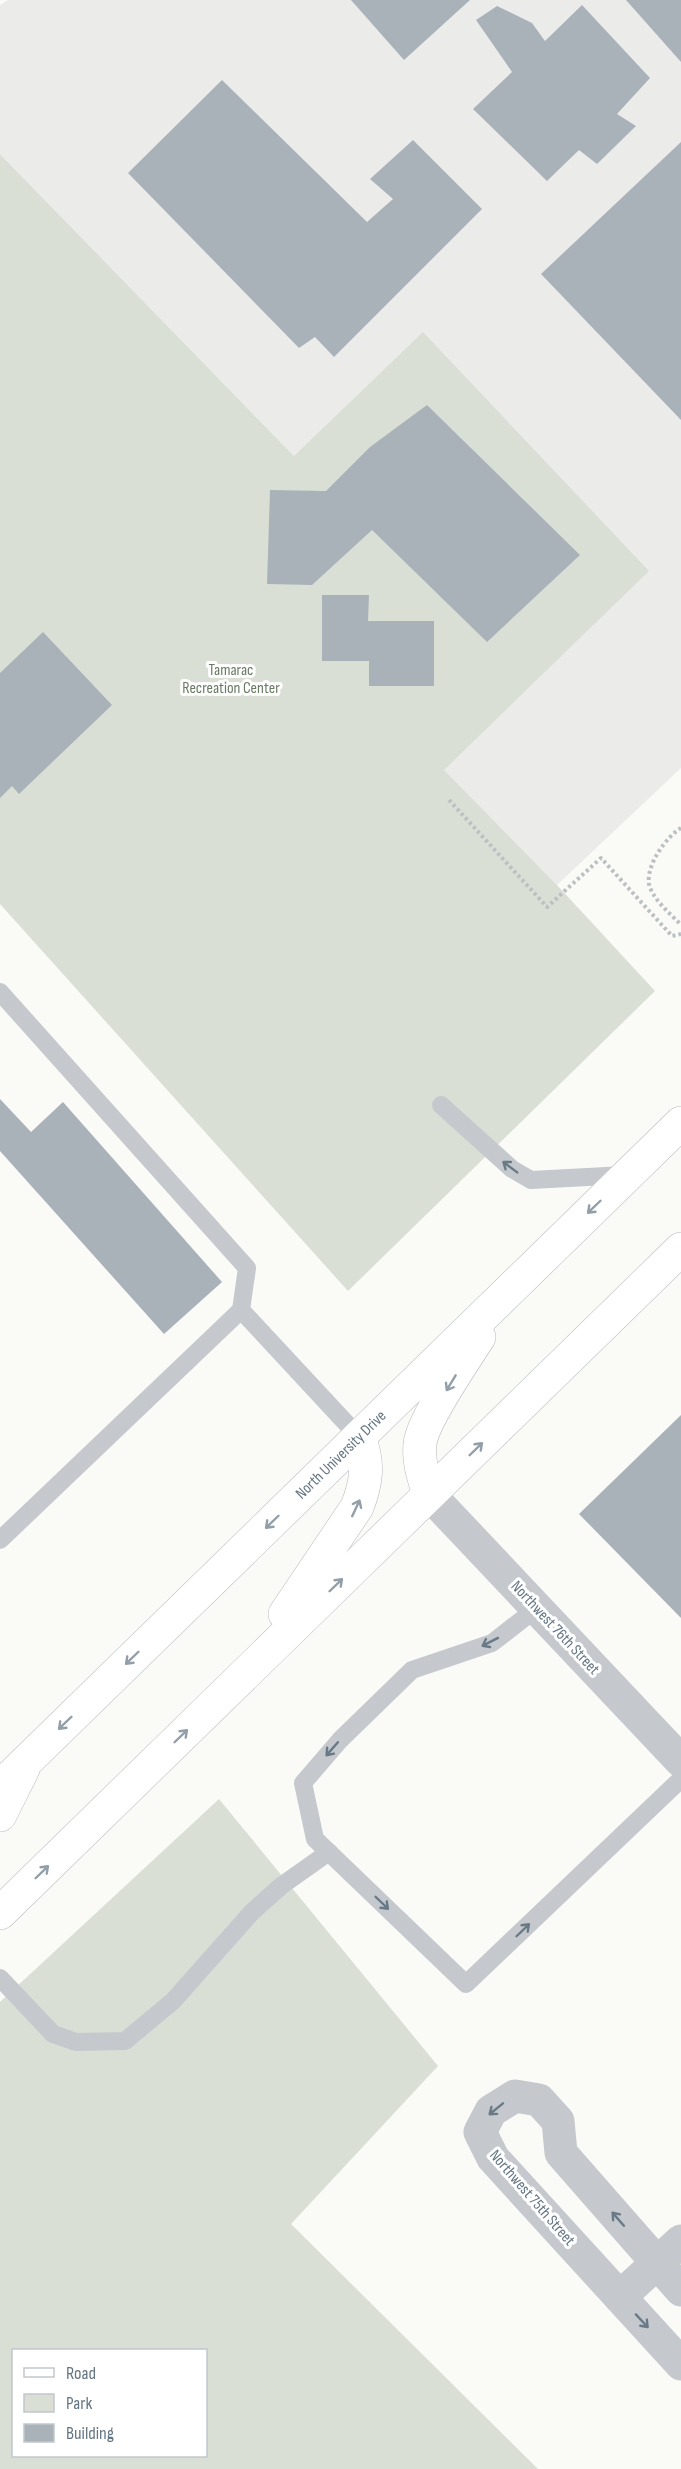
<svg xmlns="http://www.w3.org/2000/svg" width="681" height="2469" font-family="'Sofia Sans Condensed',sans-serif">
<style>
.built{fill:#ebebea}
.green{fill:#dadfd6;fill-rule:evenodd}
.building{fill:#aab2b9}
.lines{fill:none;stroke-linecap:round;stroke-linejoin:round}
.primary-casing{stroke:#b6bbbf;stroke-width:34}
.path{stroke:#bcc0c2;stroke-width:4;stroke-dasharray:3 3;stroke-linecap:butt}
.lane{stroke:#c5c9cd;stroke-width:18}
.street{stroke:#c5c9cd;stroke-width:33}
.primary{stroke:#fff;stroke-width:33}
.oneway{stroke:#697a87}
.oneway2{stroke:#929fa8}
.labels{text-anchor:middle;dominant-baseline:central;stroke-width:6;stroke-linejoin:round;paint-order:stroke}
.park-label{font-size:16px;fill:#687a63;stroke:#fff}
.street-label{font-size:16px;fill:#647683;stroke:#fff}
</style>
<rect width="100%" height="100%" fill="#fafaf7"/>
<path class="built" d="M8 0H681V768L557 885 443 770 648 570 294 456 0 154V5Z"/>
<g class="green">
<path d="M0 154 294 456 423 332 649 571 444 770 557 885 655 991 348 1291 0 904Z"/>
<path d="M219 1799 438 2066 291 2224 538 2469H0V2002ZM14 2350H206V2456H14Z"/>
</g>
<g class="building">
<path d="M351 0H470L404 60Z"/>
<path d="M626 0H681V62Z"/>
<path d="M582 5 650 78 617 114 636 126 597 164 579 150 547 181 473 109 512 72 476 20 497 6 532 23 545 41Z"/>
<path d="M222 80 367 222 393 199 370 179 413 140 482 209 334 357 315 337 299 348 128 173Z"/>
<path d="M681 142V420L541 274Z"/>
<path d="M427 405 580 555 487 642 372 530 312 585 267 584 270 490 326 491 370 447Z"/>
<path d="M322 595H369L368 621H434V686H369V661H322Z"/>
<path d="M43 632 112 705 19 794 12 786 0 798V673Z"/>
<path d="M0 1099 31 1132 63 1102 222 1282 164 1334 0 1151Z"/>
<path d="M681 1415V1618L579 1514Z"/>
</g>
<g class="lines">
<g class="primary-casing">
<g id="primary">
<path d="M429 1494C424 1478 418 1462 420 1444 422 1421 465 1359 479 1337"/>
<path d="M285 1614 357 1507C367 1482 369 1463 359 1437"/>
<path id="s1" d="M0 1787 681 1123"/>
<path d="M0 1815 23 1769"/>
<path d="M0 1913 681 1249"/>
</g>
</g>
<g class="path">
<path d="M449 800 547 907 601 858 672 936 681 934"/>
<path d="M681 828C666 837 646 865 649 884 653 900 670 913 681 925"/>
</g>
<g class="lane">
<path d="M0 992 247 1268 241 1310 359 1437"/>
<path d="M441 1105 512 1169 531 1180 625 1175"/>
<path d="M0 1540 241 1310"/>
<path d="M537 1608 492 1643 412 1670 340 1740 303 1783 315 1839 466 1984 681 1779"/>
<path d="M0 1978 53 2034 76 2042 125 2041 173 2001 252 1912 281 1886 329 1852"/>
</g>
<g class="street">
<path d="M429 1494 681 1761"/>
<path d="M681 2290 561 2153 558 2121 539 2100 515 2096 491 2111 480 2132 493 2158 681 2364"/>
<path d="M620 2297 681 2241"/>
</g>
<use href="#primary" class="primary"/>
</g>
<defs><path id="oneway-shaft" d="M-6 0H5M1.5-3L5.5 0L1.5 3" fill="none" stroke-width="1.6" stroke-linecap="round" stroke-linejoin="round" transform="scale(1.5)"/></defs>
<g class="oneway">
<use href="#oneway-shaft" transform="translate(510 1167) rotate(-143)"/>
<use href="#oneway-shaft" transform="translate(490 1642) rotate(153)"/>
<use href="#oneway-shaft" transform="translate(332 1749) rotate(131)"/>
<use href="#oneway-shaft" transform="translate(382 1903) rotate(44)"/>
<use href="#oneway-shaft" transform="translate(523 1930) rotate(-44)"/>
<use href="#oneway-shaft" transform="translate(496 2109) rotate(141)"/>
<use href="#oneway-shaft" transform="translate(618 2219) rotate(-131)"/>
<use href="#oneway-shaft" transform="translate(642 2321) rotate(47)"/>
</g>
<g class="oneway2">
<use href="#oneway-shaft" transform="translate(594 1207) rotate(136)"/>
<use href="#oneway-shaft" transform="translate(451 1383) rotate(121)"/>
<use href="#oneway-shaft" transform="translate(476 1449) rotate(-44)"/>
<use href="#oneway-shaft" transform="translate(356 1508) rotate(-65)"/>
<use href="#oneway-shaft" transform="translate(272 1522) rotate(136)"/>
<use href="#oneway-shaft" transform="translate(336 1585) rotate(-44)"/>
<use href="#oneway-shaft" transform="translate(132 1658) rotate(136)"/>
<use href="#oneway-shaft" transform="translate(65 1723) rotate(136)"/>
<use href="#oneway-shaft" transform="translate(181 1736) rotate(-44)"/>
<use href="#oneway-shaft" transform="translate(42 1872) rotate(-44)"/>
</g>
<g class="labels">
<g class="park-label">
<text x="231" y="670">Tamarac<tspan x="231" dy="18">Recreation Center</tspan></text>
</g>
<g class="street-label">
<text stroke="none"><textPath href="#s1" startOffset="476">North University Drive</textPath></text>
<text transform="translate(555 1628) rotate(47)">Northwest 76th Street</text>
<text transform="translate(532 2198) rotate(49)">Northwest 75th Street</text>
</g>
</g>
<rect x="12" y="2349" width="195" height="108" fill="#ffffff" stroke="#c1c8cd" stroke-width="1.5"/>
<rect x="24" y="2368" width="30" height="9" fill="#ffffff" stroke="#c1c8cd" stroke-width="1.5"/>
<text x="66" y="2379" font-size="18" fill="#647683">Road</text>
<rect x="24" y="2394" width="30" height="18" fill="#dadfd6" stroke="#c1c8cd" stroke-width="1.5"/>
<text x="66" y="2409" font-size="18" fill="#647683">Park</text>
<rect x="24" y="2424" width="30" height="18" fill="#aab2b9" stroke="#c1c8cd" stroke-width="1.5"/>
<text x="66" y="2439" font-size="18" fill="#647683">Building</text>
</svg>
